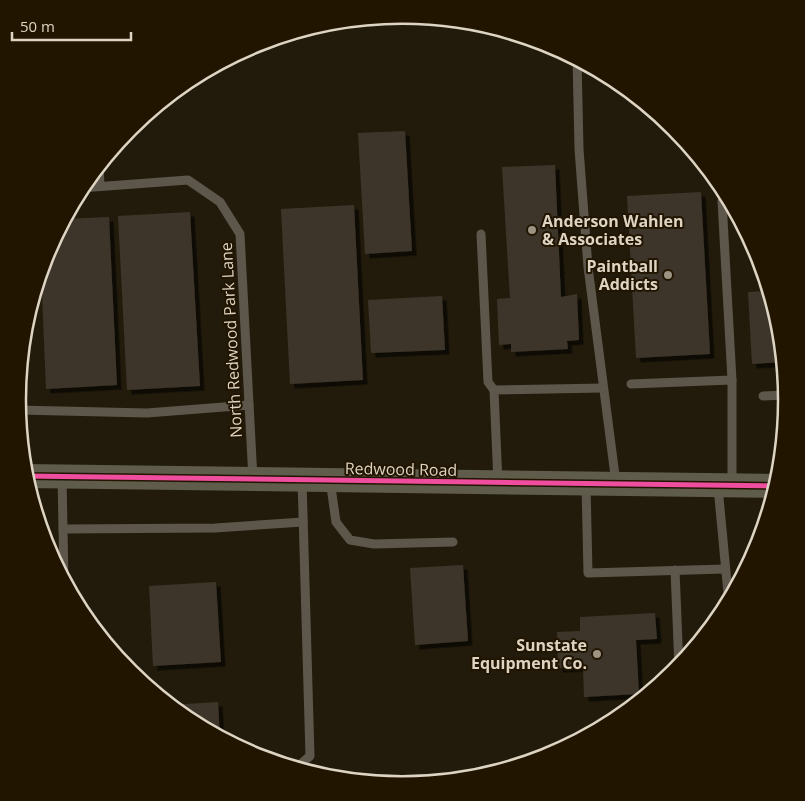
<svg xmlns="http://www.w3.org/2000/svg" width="805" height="801" font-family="'Open Sans',sans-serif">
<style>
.building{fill:#3e352a;filter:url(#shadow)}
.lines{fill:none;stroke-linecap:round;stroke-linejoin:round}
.lane{stroke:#5d564b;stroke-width:9}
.secondary{stroke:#5f5c4c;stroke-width:24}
.cycleway-casing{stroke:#221500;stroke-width:8}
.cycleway{stroke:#ef4d9e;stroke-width:5}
.poi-dot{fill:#9c9383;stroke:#221500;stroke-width:2}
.labels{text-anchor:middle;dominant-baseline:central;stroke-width:4;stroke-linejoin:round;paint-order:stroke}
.poi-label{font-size:16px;font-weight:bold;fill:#ddd4c3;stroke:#221500;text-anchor:end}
.street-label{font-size:16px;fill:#ddd4c3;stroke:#221500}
.rim{fill:none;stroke:#ddd4c3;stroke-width:2.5}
</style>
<defs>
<filter id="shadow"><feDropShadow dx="4.5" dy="4.5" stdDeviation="0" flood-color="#0009"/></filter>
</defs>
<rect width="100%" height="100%" fill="#221b0b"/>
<g class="building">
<path d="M405 131 412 251 365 254 358 133Z"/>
<path d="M555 165 561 297 577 294 579 340 567 341 568 349 511 352V344L499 345 497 299 510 298 502 167Z"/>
<path d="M701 192 710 354 636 358 627 196Z"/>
<path d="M354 205 363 380 290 384 281 209Z"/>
<path d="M190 212 200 386 127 390 118 216Z"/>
<path d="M109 217 117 385 46 389 41 271 46 253 64 219Z"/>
<path d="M770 291 781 326 784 362 752 364 748 292Z"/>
<path d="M442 296 445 350 371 353 368 300Z"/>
<path d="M463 565 468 641 415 645 410 568Z"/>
<path d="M216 582 221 662 153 666 149 586Z"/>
<path d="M655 613 657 639 636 640 639 694 584 697 583 667 558 668 557 632 580 631V617Z"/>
<path d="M218 702 220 738 188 721 169 705Z"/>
</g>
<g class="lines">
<g class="lane">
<path d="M577 58 579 149 588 267 616 483"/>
<path d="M99 165 100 186"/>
<path d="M81 188 188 180 220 202 240 234 253 479"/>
<path d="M722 201 732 380"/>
<path d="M481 234 488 382 494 390"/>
<path d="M631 384 732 380V485"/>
<path d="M763 396 787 395"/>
<path d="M18 410 147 413 249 405"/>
<path d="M62 477 64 581"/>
<path d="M330 480 336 522 350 540 374 544 453 542"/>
<path d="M498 483 494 390 603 388"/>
<path d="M586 485 588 573 725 569"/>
<path d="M718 487 729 604"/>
<path d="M63 529 215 528 303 522"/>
<path d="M675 570 679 668"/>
<path d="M295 769 310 756 302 480"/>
</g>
<path class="secondary" d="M25 476 777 486"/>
<g class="cycleway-casing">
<path id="cycleway" d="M25 476 777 486"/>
</g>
<use href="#cycleway" class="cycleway"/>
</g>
<g class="poi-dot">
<circle cx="532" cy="230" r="5"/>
<circle cx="668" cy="275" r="5"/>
<circle cx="597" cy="654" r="5"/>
</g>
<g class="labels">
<g class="poi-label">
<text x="542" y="221" text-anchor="start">Anderson Wahlen<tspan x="542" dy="18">&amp; Associates</tspan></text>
<text x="658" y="266">Paintball<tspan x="658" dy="18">Addicts</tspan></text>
<text x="587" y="645">Sunstate<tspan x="587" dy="18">Equipment Co.</tspan></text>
</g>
<g class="street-label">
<text transform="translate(231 340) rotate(-93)">North Redwood Park Lane</text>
<text transform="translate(401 469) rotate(1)">Redwood Road</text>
</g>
</g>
<path d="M0 0H805V801H0ZM26 400a376 376 0 1 1 752 0a376 376 0 1 1-752 0Z" fill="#221500" fill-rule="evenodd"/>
<path class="rim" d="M26 400a376 376 0 1 1 752 0a376 376 0 1 1-752 0Z"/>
<path d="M12 32v8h119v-8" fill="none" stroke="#ddd4c3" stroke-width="2.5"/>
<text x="20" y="32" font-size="15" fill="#ddd4c3" stroke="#221500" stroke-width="4" paint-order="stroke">50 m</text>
</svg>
